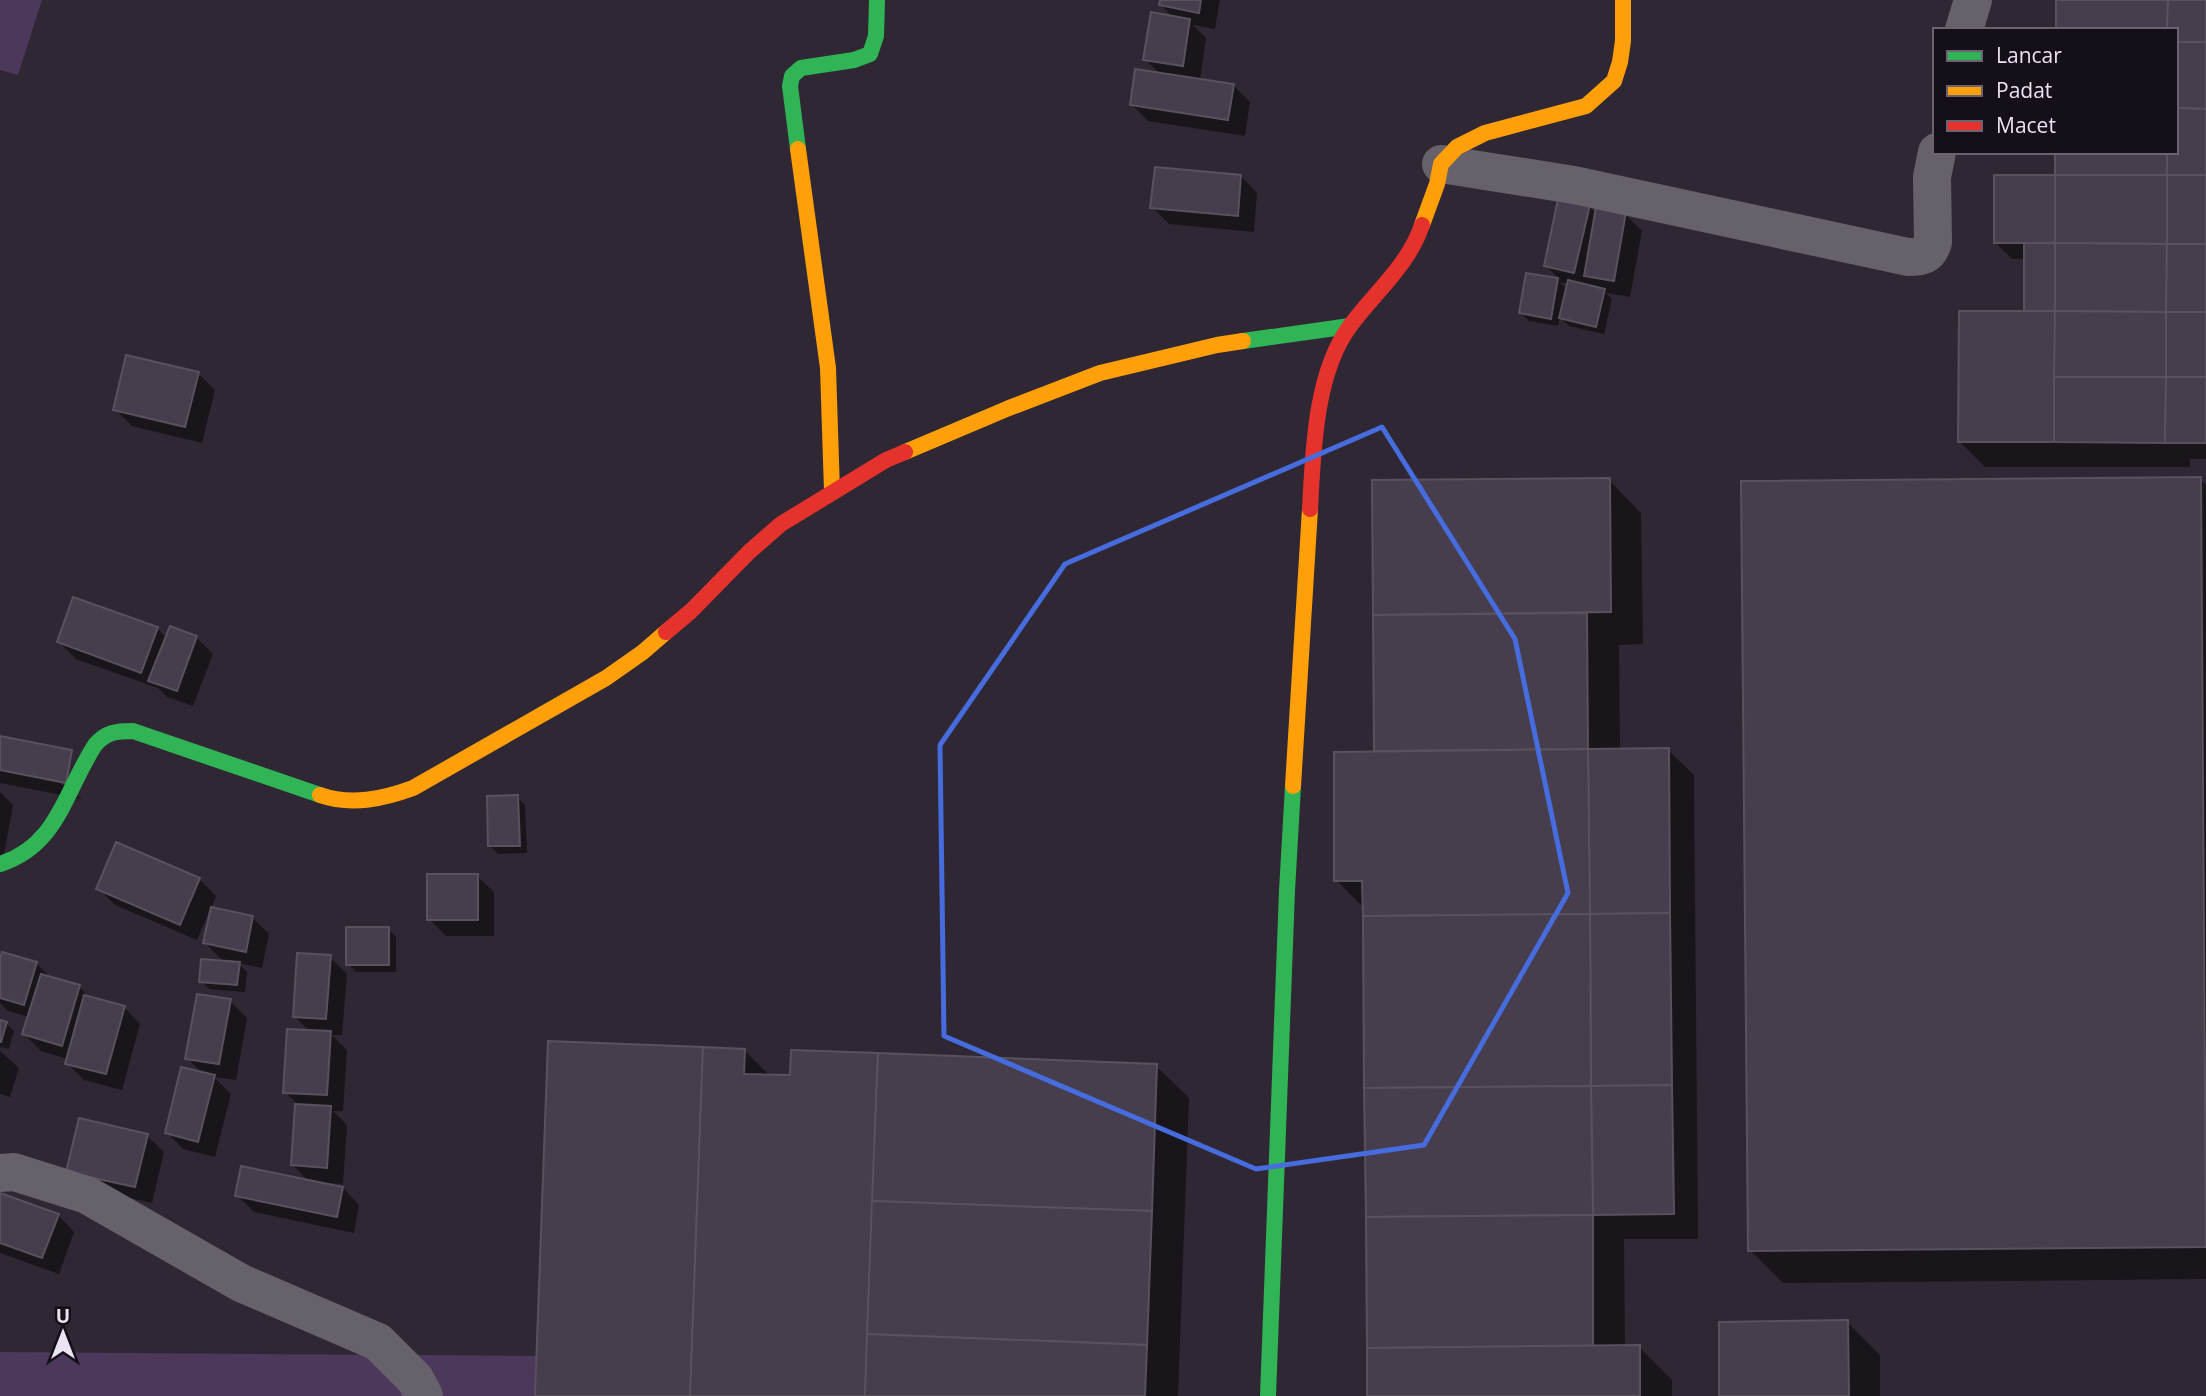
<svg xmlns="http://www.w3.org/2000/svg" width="2206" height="1396" font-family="'Open Sans',sans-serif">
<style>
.green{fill:#4c385b}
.shadow{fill:#0007;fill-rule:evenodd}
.building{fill:#463d4d;stroke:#58525d;stroke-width:2}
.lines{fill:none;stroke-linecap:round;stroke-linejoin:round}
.street{stroke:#66616b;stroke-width:38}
.fast{stroke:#30b455;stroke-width:16}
.slow{stroke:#ff9f0a;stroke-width:16}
.jam{stroke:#e5322d;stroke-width:16}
.marked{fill:none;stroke:#466cdd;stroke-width:5;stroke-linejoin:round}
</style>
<rect width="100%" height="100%" fill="#2f2834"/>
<g class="green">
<path d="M0 0H42L18 75 0 70Z"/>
<path d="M0 1352 539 1356 538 1396H0Z"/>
</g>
<g class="shadow">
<path d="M1162 0H1220L1215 29 1193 25 1206 38 1200 80 1233 85 1250 102 1245 136 1148 121 1132 105 1160 74 1145 59 1174 18 1161 5Z"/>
<path d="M2058 0H2206V459H2190V467H1985L1960 442 2026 313V259H2012L1995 242 2054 176 2176 152V30Z"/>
<path d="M1241 176 1257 193 1254 232 1169 224 1152 207Z"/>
<path d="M1589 206 1596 214H1625L1642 231 1630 297 1606 293 1612 299 1604 334 1569 326 1560 317 1558 326 1529 321 1521 313 1528 275 1560 280 1546 266ZM1559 282 1569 284 1568 290Z"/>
<path d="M198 373 215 390 202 443 132 426 115 409Z"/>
<path d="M2200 479 2206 485V1279L1783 1283 1750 1250Z"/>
<path d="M1609 480 1641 513 1643 644 1619 645 1620 751 1668 750 1694 775 1698 1239H1624L1625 1347H1639L1672 1380V1396H1369L1364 908 1336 880 1376 753 1374 482Z"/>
<path d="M157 628 167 638 196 637 213 654 193 706 167 697 158 688 76 659 59 642Z"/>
<path d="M0 738 82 799 0 783Z"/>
<path d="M0 792 13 805 2 865 0 864Z"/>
<path d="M517 797 525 805 527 853 498 854 490 846Z"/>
<path d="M477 876 494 892V936H446L429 919Z"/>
<path d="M199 879 216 896 211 909 252 917 269 934 262 968 238 963 247 972 245 992 209 989 201 981 225 963 205 943 212 910H210L197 940 115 905 98 888Z"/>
<path d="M388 929 396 937V972H356L348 964Z"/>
<path d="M330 957 347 974 342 1035H332L347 1050 343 1111H333L347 1125 343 1184 327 1183V1185L343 1188 359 1205 354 1233 254 1212 237 1195 309 1182 293 1165 297 1104 285 1092 310 1032 294 1016Z"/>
<path d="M36 963 51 978 79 987 90 998 124 1007 140 1024 122 1090 84 1080 67 1063 68 1059 41 1051 24 1034 29 1017 8 1011 0 1003V965Z"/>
<path d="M230 1001 247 1018 236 1080 214 1077 231 1094 215 1157 183 1149 167 1132 203 1074 187 1058Z"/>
<path d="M0 1022 6 1023 14 1031 9 1049 0 1047Z"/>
<path d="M744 1050 770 1076 1156 1066 1189 1098 1178 1396H537Z"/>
<path d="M0 1051 19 1068 10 1097 0 1094Z"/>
<path d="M147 1136 164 1152 152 1203 85 1188Z"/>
<path d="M0 1195 58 1215 74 1232 59 1274 0 1253Z"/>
<path d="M1847 1322 1880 1355V1396H1721Z"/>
</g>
<g class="building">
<path d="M1160 0H1201L1199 13 1159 5Z"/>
<path d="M2056 0H2168L2167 30H2056Z"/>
<path d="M2168 0H2206V42H2176V30H2167Z"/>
<path d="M1151 12 1190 19 1183 66 1143 60Z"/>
<path d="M2176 42H2206V109L2176 108Z"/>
<path d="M1135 69 1234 84 1228 120 1130 105Z"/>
<path d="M2176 108 2206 109V175H2167V152H2176Z"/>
<rect x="2055" y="152" width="112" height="23"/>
<path d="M1155 167 1241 175 1238 216 1150 208Z"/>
<rect x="1994" y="175" width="61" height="68"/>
<path d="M2055 175H2167V244L2055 243Z"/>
<rect x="2167" y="175" width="39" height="69"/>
<path d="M1558 199 1590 205 1574 273 1544 266Z"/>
<path d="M1596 207 1626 212 1614 281 1584 276Z"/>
<rect x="2024" y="243" width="31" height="68"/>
<path d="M2055 243 2167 244 2166 312 2055 311Z"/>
<path d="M2167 244H2206V312H2166Z"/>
<path d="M1526 273 1558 278 1551 319 1519 313Z"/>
<path d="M1568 280 1605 289 1596 327 1559 318Z"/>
<path d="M1959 311H2055L2054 442H1958Z"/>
<path d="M2055 311 2166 312V377H2054Z"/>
<rect x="2166" y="312" width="40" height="65"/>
<path d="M126 355 199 372 185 427 113 410Z"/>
<path d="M2054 377H2166L2165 443 2054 442Z"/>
<path d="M2166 377H2206V443H2165Z"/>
<path d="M2201 477 2206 1247 1748 1251 1741 481Z"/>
<path d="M1610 478 1611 612 1373 615 1372 480Z"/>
<path d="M73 597 158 627 141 673 57 642Z"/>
<path d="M1587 613 1588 749 1374 751 1373 615Z"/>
<path d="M170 626 197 636 177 691 148 681Z"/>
<path d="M0 736 72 750 66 783 0 770Z"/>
<path d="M1669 748 1670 913 1590 914 1588 749Z"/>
<path d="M1588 749 1590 914 1363 916 1362 881H1334V752Z"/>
<path d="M518 795 520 846H488L487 796Z"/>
<path d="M116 842 200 878 180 925 96 889Z"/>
<rect x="427" y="874" width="51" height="46"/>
<path d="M211 907 253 916 246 952 203 943Z"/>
<path d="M1670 913 1672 1085 1591 1086 1590 914Z"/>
<path d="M1590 914 1591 1086 1364 1088 1363 916Z"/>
<rect x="346" y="927" width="43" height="38"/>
<path d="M2 952 37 962 24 1005 0 998V959Z"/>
<path d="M297 953 331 955 326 1019 293 1017Z"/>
<path d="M201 959 240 962 237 985 199 982Z"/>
<path d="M41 974 80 985 62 1046 22 1034Z"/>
<path d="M197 994 231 999 219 1064 185 1059Z"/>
<path d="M84 995 125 1006 106 1074 65 1064Z"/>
<path d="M0 1020 7 1022 1 1042H0Z"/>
<path d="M287 1029 331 1031 327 1095 283 1093Z"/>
<path d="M548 1041 703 1047 690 1396H535Z"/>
<path d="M703 1047 745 1049 744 1074 790 1075 791 1050 878 1053 865 1396H690Z"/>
<path d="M878 1053 1157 1064 1152 1211 872 1201Z"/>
<path d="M181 1067 215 1075 198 1142 165 1133Z"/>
<path d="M1672 1085 1674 1214 1593 1215 1591 1086Z"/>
<path d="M1591 1086 1593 1215 1366 1217 1364 1088Z"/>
<path d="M295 1104 331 1106 327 1168 291 1165Z"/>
<path d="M79 1118 148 1134 135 1187 66 1172Z"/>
<path d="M241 1166 343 1187 337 1217 235 1196Z"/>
<path d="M0 1193 59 1214 42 1258 0 1243Z"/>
<path d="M872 1201 1152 1211 1147 1345 867 1334Z"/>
<path d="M1593 1215V1346L1367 1348 1366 1217Z"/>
<path d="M1848 1320 1849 1396H1719V1322Z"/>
<path d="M867 1334 1147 1345 1145 1396H865Z"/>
<path d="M1640 1345V1396H1367V1348Z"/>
</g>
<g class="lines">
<g class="street">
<path d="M1964 30 1973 0"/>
<path d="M1441 164 1574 185 1908 257C1922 257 1929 256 1933 242L1932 177 1937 152"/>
<path d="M0 1173 14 1172 87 1195 241 1283 378 1342 415 1379 424 1396"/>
</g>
<g class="fast">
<path d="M798 149 790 86 792 76 801 68 854 60 870 54 876 36 877 0"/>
<path d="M1243 341 1350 326"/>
<path d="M0 864C58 846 65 791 95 745 106 732 116 731 133 731L320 795"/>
<path d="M1268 1396 1287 891 1293 786"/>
</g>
<g class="slow">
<path d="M798 149 828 368 832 491"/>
<path d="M1422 225 1437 184 1441 164 1457 147 1485 133 1586 106 1614 81 1620 62 1623 41V0"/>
<path d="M905 452 1009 408 1100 373 1217 345 1243 341"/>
<path d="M1293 786 1310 509"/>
<path d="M320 795C351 806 383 799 413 788L606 678 643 652 666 632"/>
</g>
<g class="jam">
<path d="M1310 509C1313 452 1315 373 1350 326 1375 292 1408 266 1422 225"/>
<path d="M666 632 691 611 749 552 781 524 886 460 905 452"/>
</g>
</g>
<path class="marked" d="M1382 427 1515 639 1568 893 1424 1145 1256 1169 944 1036 940 745 1065 564Z"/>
<rect x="1933" y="28" width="245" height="126" fill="#150f19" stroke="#6b6470" stroke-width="2"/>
<rect x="1947" y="51" width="35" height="10" fill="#30b455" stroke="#6b6470" stroke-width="2"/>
<text x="1996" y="63" font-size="21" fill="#ebe3f2">Lancar</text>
<rect x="1947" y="86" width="35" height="10" fill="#ff9f0a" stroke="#6b6470" stroke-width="2"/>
<text x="1996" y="98" font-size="21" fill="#ebe3f2">Padat</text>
<rect x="1947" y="121" width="35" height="10" fill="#e5322d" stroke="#6b6470" stroke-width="2"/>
<text x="1996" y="133" font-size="21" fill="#ebe3f2">Macet</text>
<g transform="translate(63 1333)" stroke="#150f19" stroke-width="5" paint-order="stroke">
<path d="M0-5L12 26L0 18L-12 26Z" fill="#ebe3f2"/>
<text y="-10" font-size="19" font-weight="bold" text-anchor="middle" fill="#ebe3f2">U</text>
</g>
</svg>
